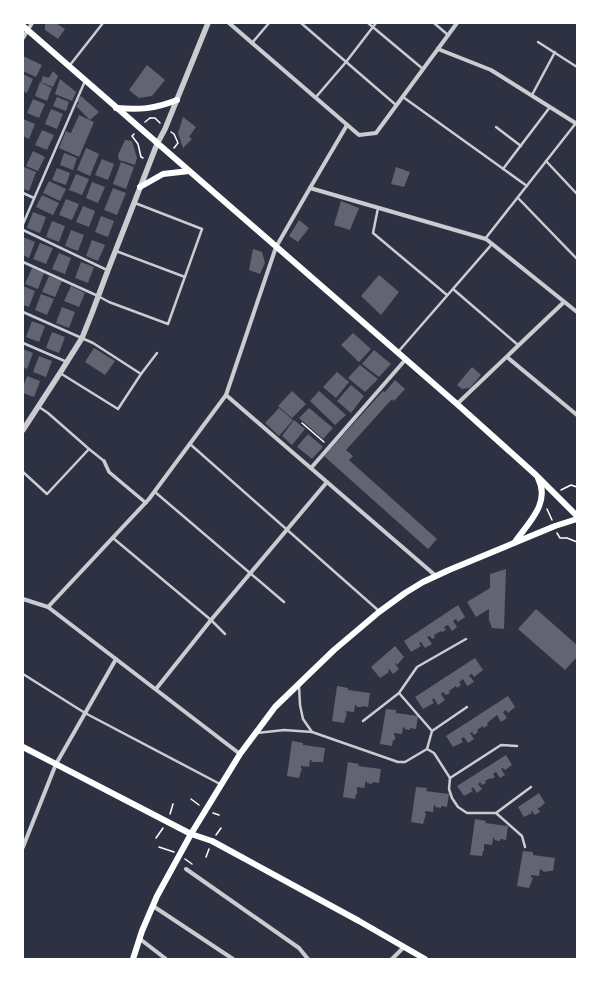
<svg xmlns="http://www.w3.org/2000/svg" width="600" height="982" font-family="'Alegreya Sans',sans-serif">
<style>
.building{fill:#626471}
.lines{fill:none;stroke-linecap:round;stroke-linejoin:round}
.path{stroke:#fff;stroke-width:1.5}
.service{stroke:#caccd0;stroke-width:2.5}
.pedestrian{stroke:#caccd0;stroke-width:3.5}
.minor{stroke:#caccd0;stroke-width:4}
.tertiary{stroke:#caccd0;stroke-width:5.5}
.secondary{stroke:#fff;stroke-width:6}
</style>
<rect width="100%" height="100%" fill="#2d3142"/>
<g class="building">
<path d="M45 23H56L65 29 58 39 45 30Z"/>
<path d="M23 56 42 65 36 77 23 71Z"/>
<path d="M147 65 165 80 152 96 139 98 129 90Z"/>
<path d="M53 71 58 76 53 87 41 82 43 76 49 78Z"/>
<path d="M23 74 33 79 27 93 23 91Z"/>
<path d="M60 79 76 92 72 101 55 94Z"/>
<path d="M40 82 52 88 47 101 35 96Z"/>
<path d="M81 96 99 112 90 120 76 106 79 103 77 101Z"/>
<path d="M57 97 69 102 66 111 53 106Z"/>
<path d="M33 99 45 104 39 118 27 113Z"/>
<path d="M51 109 63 114 57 129 45 124Z"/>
<path d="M79 115 94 122 79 157 59 148 66 131 78 136 71 133Z"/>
<path d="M183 117 196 127 189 137 192 139 183 148 178 133Z"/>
<path d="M23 119 35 124 29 139 23 136Z"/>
<path d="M42 130 54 135 47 150 35 145Z"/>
<path d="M125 140 132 141 137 158 135 165 119 160 118 155Z"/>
<path d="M86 148 99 154 90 176 77 170Z"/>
<path d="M33 151 45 157 38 171 26 166Z"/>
<path d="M64 153 77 158 73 170 60 165Z"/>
<path d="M102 159 114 164 108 180 95 175Z"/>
<path d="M121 162 134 167 126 189 113 184Z"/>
<path d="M24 167 36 172 29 191 23 189Z"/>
<path d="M396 167 410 172 404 187 391 184Z"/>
<path d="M57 168 70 173 66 185 52 180Z"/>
<path d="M76 174 89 179 82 195 69 190Z"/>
<path d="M49 181 66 189 60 201 43 193Z"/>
<path d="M92 182 105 187 98 203 86 198Z"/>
<path d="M113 188 126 193 117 215 104 210Z"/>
<path d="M42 195 59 203 53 215 36 207Z"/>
<path d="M66 199 79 204 72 220 59 215Z"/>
<path d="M341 201 359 208 350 230 334 225Z"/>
<path d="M83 206 95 211 89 227 76 222Z"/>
<path d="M33 212 46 217 40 233 27 228Z"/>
<path d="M101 216 114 221 108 237 95 232Z"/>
<path d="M299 220 309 228 298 242 289 236Z"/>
<path d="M52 221 65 226 59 242 46 237Z"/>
<path d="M71 230 84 235 78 251 65 246Z"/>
<path d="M23 237 35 242 29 258 23 255Z"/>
<path d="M92 240 105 245 98 261 86 256Z"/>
<path d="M40 243 53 248 46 264 33 259Z"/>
<path d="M253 249 262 252 265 263 260 274 249 270Z"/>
<path d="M59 253 71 258 65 274 52 269Z"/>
<path d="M81 262 94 267 88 283 75 278Z"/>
<path d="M32 268 44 273 38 289 25 284Z"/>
<path d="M379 275 399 292 381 315 361 296Z"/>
<path d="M49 276 62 281 55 297 42 292Z"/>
<path d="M23 286 35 291 29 307 23 305Z"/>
<path d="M71 286 85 293 79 307 64 301Z"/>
<path d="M41 294 54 299 47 315 35 310Z"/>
<path d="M62 307 75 312 69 328 56 323Z"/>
<path d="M32 321 45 326 39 342 26 337Z"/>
<path d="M52 332 65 337 59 353 46 348Z"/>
<path d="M353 333 371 349 359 362 341 345Z"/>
<path d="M94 348 115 361 105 375 85 362Z"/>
<path d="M23 349 33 353 27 369 23 367Z"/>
<path d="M374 350 391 364 379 377 362 364Z"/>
<path d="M39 356 52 361 46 377 33 372Z"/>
<path d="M360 365 378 379 365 392 348 378Z"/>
<path d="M472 367 481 375 470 388 462 389 457 385Z"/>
<path d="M337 372 349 382 336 398 323 387Z"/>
<path d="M27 376 40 381 34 397 23 393V387Z"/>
<path d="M395 380 405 389 394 401 392 399 346 450 353 456 349 460 437 539 428 549 324 456 383 391 385 392Z"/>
<path d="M351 385 364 396 351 413 337 401Z"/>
<path d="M292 391 306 404 292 418 278 406Z"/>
<path d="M319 391 346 415 335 425 310 401Z"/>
<path d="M279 408 293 420 279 436 265 423Z"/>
<path d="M309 408 333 428 323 439 299 418Z"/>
<path d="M294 420 305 429 292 445 282 436Z"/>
<path d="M308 434 323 447 312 459 297 447Z"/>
<path d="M506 569 504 629 492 628 489 620V609L476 617 467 602 490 588V574Z"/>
<path d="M458 605 465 617 458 622 456 619 453 621 457 627 452 631 448 625 444 627 446 630 442 632 441 631 434 635 435 637 432 639 430 636 427 637 432 644 425 648 421 642 419 643 421 646 411 652 404 641Z"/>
<path d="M536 609 577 645V657L565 670 518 629Z"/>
<path d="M395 646 404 657 397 665 396 663 395 664 399 669 393 674 389 669 388 670 389 672 380 678 371 667Z"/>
<path d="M475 658 483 670 474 677 472 674 469 675 474 682 467 686 463 679 459 682 461 685 457 688 456 686 449 691 450 693 446 695 443 692 441 694 445 700 438 705 434 698 432 700 434 703 423 709 415 697Z"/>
<path d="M337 686 348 688V690L370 693 368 707 362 706V707H356L357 705H355L354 712 346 711V713H347L344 723 332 721Z"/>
<path d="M508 696 515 707 508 713 506 710 503 712 507 718 501 722 497 715 487 723 488 725 484 728 483 726 477 730 478 732 474 735 472 732 470 733 474 739 468 743 464 737 461 739 463 742 453 747 446 736Z"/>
<path d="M386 709 396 710V713L418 716 416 729 410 728V730L405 729V728L403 727 402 734 394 733V735L395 736V740H393L392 746 380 744Z"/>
<path d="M292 741 303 743V745L325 748 323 762H311L312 760H310L309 767 301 766V768H302L299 778 287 776Z"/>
<path d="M506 755 512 765 505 770 503 768 501 769 505 775 500 778 496 772 493 774 495 777 491 779 490 778 485 781 486 783 482 785 480 782 478 784 482 789 477 793 473 787 471 789 473 791 464 796 457 786Z"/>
<path d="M348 762 359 764 358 766 381 769 379 783 373 782 372 784 367 783V781H366L364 788 357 787V794H356L355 799 343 797Z"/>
<path d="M416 787 427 788 426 791 449 794 447 807 441 806V808L435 807 436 806 434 805 433 812 425 811V813L426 814 423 824 411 822Z"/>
<path d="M539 793 545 803 539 808 537 807 540 812 535 815 532 811H531L532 813 524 817 518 807Z"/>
<path d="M475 819 486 821 485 823 508 826 506 840 500 839V841L494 840 495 838H493L492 845 484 844V851H483L482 856 470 855Z"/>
<path d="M523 851 533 852V855L555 858 553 871H547V872L542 871V870L540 869 539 876 531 875V877L533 878 529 888 517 886Z"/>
</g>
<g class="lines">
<g class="path">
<path d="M150 118H155L160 123"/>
<path d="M145 122 150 118"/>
<path d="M171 132 174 134 178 143 174 148"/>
<path d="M134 134 132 136 138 144 141 157 143 158"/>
<path d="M302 423 324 442"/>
<path d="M561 490 571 485 577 487"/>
<path d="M547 509 552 520"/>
<path d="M557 533 560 538H567L577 542"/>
<path d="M191 799 199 805"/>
<path d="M213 813 219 815"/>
<path d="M170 814 173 804"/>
<path d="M216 835 221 828"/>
<path d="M156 838 163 828"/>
<path d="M159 847 174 852"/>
<path d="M206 857 209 849"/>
<path d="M185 859 192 864"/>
</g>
<g class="service">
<path d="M301 23 396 105"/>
<path d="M368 23 423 69"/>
<path d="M434 23 448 35"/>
<path d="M538 42 577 67"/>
<path d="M252 43 269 23"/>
<path d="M70 65 103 23"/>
<path d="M532 95 555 52"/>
<path d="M316 97 346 62 376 23"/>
<path d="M403 97 527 186"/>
<path d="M496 127 521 146"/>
<path d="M546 161 577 194"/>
<path d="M503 169 550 107"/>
<path d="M23 193 34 198"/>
<path d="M518 198 577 259"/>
<path d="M378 208 373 233 447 295"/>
<path d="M23 224 85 81"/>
<path d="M23 230 107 270"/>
<path d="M485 239 576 123"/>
<path d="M116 251 185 277"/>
<path d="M23 262 98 296 109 302 168 324 202 229 135 203"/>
<path d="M453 289 518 345"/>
<path d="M23 312 93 343 141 374 118 409 60 373"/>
<path d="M23 343 67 362"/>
<path d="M398 352 492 244"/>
<path d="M141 374 157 353"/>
<path d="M190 444 379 611"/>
<path d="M89 449 104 461"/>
<path d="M23 472 47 494 89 449 48 413 39 407"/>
<path d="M155 492 284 602"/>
<path d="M113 538 211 620 225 634"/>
<path d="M23 674 85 713 220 784"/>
<path d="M299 686 300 705 303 719 312 732"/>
<path d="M363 721 399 693 417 667 466 639"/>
<path d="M432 731 467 707"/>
<path d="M257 733 284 730 312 732 398 762H405L427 749 432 731 399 693"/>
<path d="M427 749 434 753 450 778 501 745 517 746"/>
<path d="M450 778 449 789 452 798 458 807 467 813H496L531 787"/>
<path d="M496 813 522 836 525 847"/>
</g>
<path class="pedestrian" d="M104 461 109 472 146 503"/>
<g class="minor">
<path d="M229 23 359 135 376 133 457 23"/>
<path d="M23 38 32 23"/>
<path d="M438 49 491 70 577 124"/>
<path d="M310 188 347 125"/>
<path d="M507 357 577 415"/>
<path d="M226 395 436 576"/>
<path d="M457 404 564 302"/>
<path d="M311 468 406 359"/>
<path d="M23 599 48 607 240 754"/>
<path d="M48 607 149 499 226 395 276 247 310 188 486 239 577 312"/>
<path d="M156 689 211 620 327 482"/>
<path d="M23 847 56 764 116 659"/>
<path d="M186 869 299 948 308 959"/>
<path d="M153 906 233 959"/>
<path d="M140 939 166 959"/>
<path d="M392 959 404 947"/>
</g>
<path class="tertiary" d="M23 430 60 373 82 338 92 313 108 270 157 144 165 129 208 23"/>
<g class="secondary">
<path d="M23 26 457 404 536 475 577 516"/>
<path d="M116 108C140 110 154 109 177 100"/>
<path d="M140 187 163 174 189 171"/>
<path d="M515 542C528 523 551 503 538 478"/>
<path d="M23 747 191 834 212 841 359 921 425 959"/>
<path d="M133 959 142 931 157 896 191 834 240 754 275 707 334 650 379 612 405 593 423 582 449 570 555 526 577 519"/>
</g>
</g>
<rect width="600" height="982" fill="none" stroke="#ffffff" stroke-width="48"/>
</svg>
